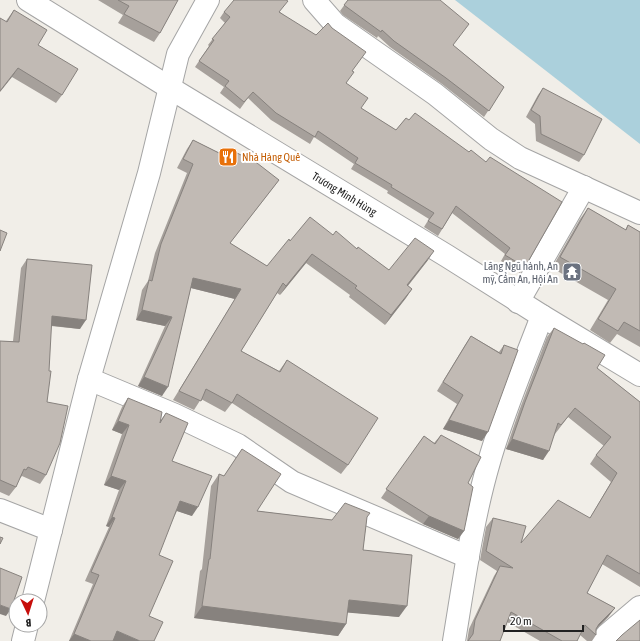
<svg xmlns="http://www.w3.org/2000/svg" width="640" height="641" font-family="'Asap Condensed',sans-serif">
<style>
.water{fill:#abd0dc}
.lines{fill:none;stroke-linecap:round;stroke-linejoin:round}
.minor-casing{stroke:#a5a5a5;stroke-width:24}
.minor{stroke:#fff;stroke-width:22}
.wall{fill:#a6a09b}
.shaded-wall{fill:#87827e}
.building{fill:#c1bab4;stroke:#87827e}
.labels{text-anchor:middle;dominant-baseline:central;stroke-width:4;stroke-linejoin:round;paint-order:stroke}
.food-label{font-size:11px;fill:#c56008;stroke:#fff;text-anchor:start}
.street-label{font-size:11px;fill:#212121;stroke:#fff}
.worship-label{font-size:11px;fill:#5b616d;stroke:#fff;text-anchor:end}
</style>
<rect width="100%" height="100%" fill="#f1eee8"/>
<path class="water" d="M455 0H640V144Z"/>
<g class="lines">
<g class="minor-casing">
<g id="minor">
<path id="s1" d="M28 0 170 88 447 256 542 316 640 375"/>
<path d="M314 0 335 24 435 94 491 139 520 158 640 213"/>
<path d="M518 302 584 187"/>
<path d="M89 379 175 415 238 445 292 482 468 557"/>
<path d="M0 510 51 530"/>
<path d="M33 601 89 379 149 173 178 54 208 0"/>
<path d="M23 641 27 625"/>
<path d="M454 641C464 581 472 520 489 462 503 412 524 364 542 316"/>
<path d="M602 641 607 635 640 607"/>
</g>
</g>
<use href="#minor" class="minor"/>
</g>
<g class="wall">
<path d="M98 0H178L160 33 154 42 118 23 123 15Z"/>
<path d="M348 0H440L453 45 504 87 484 117 442 84 390 47 378 36 377 38 343 15 340 11Z"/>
<path d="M14 10 38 45 62 95 56 103 12 77 6 21Z"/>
<path d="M224 12H280L352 71 346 83 361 108 396 130 406 118 525 267 520 273 501 261 505 254 452 213 438 236 424 227 429 219 387 193 388 191 351 169 354 164 314 137 310 144 271 120 248 98 240 109 220 93 224 87 195 67 209 46 208 45 225 23 220 18Z"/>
<path d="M543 88 584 155 579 162 536 141 535 124 526 117 538 95Z"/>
<path d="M193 140 232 159 237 153 279 180 230 243 267 266 290 241 333 235 357 249 389 270 428 260 408 286 412 289 385 325 349 297 350 295 306 263 280 295 277 293 241 351 279 371 287 360 348 465 341 474 232 403 225 412 201 399 194 410 173 400 235 299 191 288 162 396 138 386 165 326 136 320 142 290 148 281 155 253 187 173 177 168 187 149Z"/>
<path d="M588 208 625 230 628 225 640 232V347L617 334 610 343 590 330 608 300 552 268 580 219Z"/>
<path d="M27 259 80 329 51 326 47 402 46 475 40 484 22 476 19 479 16 487 9 496 0 492V341H13L21 268Z"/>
<path d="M554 328 597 368 640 402V587L602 564 587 593 615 608 608 617 596 629V635L592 641H587L580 635 577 641H540L507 622 500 641H467L469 629 494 576 497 571 480 560 486 527 493 518 521 543 590 518 611 482 590 464 596 455 604 446 568 417 555 434 543 460 506 449 519 411 547 337Z"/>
<path d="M471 336 499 352 504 345 482 441 443 429 457 404 437 391 465 345Z"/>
<path d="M128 398 160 421 166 413 172 461 192 516 177 511 113 641H69L93 584 85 581 109 527 106 526 119 490 104 485 122 434 112 430 122 407Z"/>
<path d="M441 435 464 531 458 539 423 524 381 498 424 436 434 443Z"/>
<path d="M242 449 257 511 332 520 367 517 363 550 399 617 347 612 346 624 338 636 194 618 200 571 202 569 211 486 219 474 224 476Z"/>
</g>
<g class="shaded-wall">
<path d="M18 68 12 77 0 92V91Z"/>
<path d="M434 251 428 260 401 294 407 285Z"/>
<path d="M312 254 306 263 280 295 286 286Z"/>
<path d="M193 278 241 289 235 299 187 287Z"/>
<path d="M412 289 406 298 385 325 391 315Z"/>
<path d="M142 310 172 317 165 326 136 320Z"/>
<path d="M52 316 86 320 80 329 46 325Z"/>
<path d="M144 377 168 387 162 396 138 386Z"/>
<path d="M449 420 488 432 482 441 443 429Z"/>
<path d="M118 421 129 425 122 434 112 430Z"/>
<path d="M512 439 549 451 543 460 506 449Z"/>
<path d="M111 476 126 481 119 490 104 485Z"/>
<path d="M180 501 198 507 192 516 174 510Z"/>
<path d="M429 516 464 531 458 539 423 524Z"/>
<path d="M112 517 115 518 109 527 106 526Z"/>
<path d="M349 600 407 606 399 617 341 612Z"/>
<path d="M0 605 11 609 6 616 0 614Z"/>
<path d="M202 606 346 624 338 636 194 618Z"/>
<path d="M615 608 608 617 592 633 599 624Z"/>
<path d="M117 631 140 641H113L111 640Z"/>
<path d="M74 634 91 641H69Z"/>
</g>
<g class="building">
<path d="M118 0H178L160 33 124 14 129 6Z"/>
<path d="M234 0H286L288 1 279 12 316 35 328 23 332 28 366 52 352 71 354 72 346 83 368 98 361 108 396 130 406 118 409 120 415 113 469 152 471 150 486 162 490 157 562 202 525 267 505 255 510 248 456 206 442 229 428 221 434 213 391 187 392 185 355 163 358 158 318 131 315 137 276 113 253 92 244 102 225 86 229 81 199 61 214 40 212 39 230 17 224 12Z"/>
<path d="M348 0H440L469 24 453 45 504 87 489 111 446 78 394 41 382 30 381 32 348 8 344 5Z"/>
<path d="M14 10 47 30 38 45 78 69 62 95 18 68 0 91V18L7 22Z"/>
<path d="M543 88 602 119 584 155 541 134 540 116 531 110Z"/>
<path d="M193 140 233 160 237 153 257 163 279 180 230 243 267 266 289 239 290 241 310 217 333 235 336 231 357 249 358 247 389 270 415 238 434 251 407 285 412 289 391 315 355 288 357 286 312 254 286 286 283 283 241 351 280 372 287 360 378 418 348 465 237 394 232 403 206 389 201 401 179 391 241 289 193 278 168 387 144 377 172 317 142 310 149 280 152 281 161 244 193 164 183 159Z"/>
<path d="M588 208 626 230 628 225 640 232V331L624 322 618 331 598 319 616 289 560 257Z"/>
<path d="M0 230 7 233 0 251Z"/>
<path d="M27 259 92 265 86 320 52 316 49 371H51L47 402 68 406 60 443 46 475 28 467 26 470 24 469 16 487 0 480V341L19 342Z"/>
<path d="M554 328 583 344 584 343 605 355 597 368 640 402V574L607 555 587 593 615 608 599 624 596 629V635L585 625 577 641H562L511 612 500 641H468L473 634 475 620 500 566 513 568 486 551 493 518 526 526 521 543 558 500 590 518 617 473 596 455 611 437 575 408 561 425 558 423 549 451 512 439 525 402Z"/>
<path d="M471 336 501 354 504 345 518 350 488 432 449 420 463 395 443 382Z"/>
<path d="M128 398 162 412 160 423 166 413 188 423 172 461 212 476 198 507 180 501 159 555 173 561 149 616 163 622 154 641H140L117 631 113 641H91L74 634 99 575 91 572 115 518 112 517 126 481 111 476 129 425 118 421Z"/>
<path d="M441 435 481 457 468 483 473 487 464 531 429 516 386 489 424 436 435 444Z"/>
<path d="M242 449 281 474 257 511 332 520 345 503 370 513 367 517 363 550 412 555 407 606 349 600 346 624 202 606 209 559H210L219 474 224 476Z"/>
<path d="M0 537 3 538 0 544Z"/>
<path d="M0 568 22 577 11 609 0 605Z"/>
<path d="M640 620V641H616L622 635Z"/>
</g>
<defs>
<g id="restaurant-square" transform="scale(1)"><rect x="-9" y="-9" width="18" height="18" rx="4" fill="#e8710a" stroke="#fff"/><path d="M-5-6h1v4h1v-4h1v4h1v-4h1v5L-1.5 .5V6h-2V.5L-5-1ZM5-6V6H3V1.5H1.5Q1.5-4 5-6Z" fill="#fff"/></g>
<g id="temple-square" transform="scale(1)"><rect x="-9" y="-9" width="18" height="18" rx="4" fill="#6b7280" stroke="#fff"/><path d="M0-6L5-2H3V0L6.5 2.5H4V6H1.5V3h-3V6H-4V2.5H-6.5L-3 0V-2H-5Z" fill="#fff"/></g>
</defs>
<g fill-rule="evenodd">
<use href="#restaurant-square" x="228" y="157"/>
<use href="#temple-square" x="572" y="272"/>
</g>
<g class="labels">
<g class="food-label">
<text x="242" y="157">Nhà Hàng Quê</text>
</g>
<g class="street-label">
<text stroke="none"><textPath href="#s1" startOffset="371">Trương Minh Hùng</textPath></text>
</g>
<g class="worship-label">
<text x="558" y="266">Lăng Ngũ hành, An<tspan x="558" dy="13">mỹ, Cẩm An, Hội An</tspan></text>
</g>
</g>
<g transform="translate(28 613) rotate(176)"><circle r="19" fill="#ffffff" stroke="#a6a6a6"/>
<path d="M0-3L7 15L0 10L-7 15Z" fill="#c70e0b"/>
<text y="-6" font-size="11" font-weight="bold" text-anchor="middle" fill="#212121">B</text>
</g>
<path d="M504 625v6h79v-6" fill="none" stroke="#212121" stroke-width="2"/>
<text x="510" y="625" font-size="12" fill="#212121" stroke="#ffffff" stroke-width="3" paint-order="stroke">20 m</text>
</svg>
